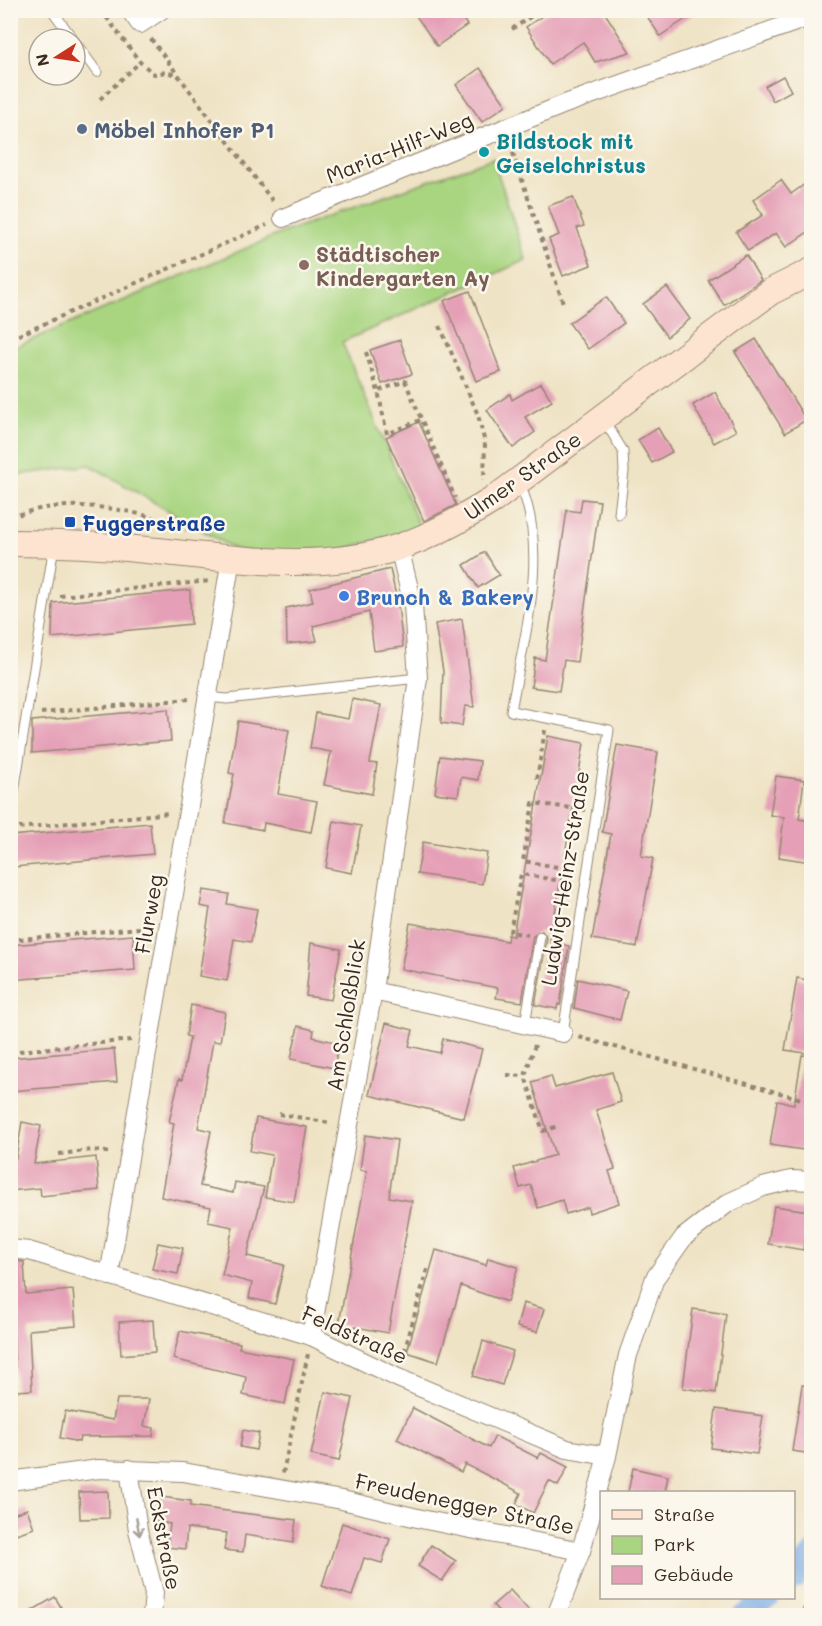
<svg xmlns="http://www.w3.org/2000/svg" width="822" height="1626" font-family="Mali,sans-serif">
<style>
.green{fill:#a9d581;stroke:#728050;stroke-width:1.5}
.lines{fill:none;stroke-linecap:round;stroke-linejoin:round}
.canal{stroke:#78a9e3;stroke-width:22}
.building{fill:#e5a0b7}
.lane-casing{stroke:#958672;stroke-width:11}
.street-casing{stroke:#958672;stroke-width:20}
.secondary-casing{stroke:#958672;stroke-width:28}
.path{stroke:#958672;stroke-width:4;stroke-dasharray:4.5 4.5;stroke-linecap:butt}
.lane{stroke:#fff;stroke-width:9}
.street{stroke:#fff;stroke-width:18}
.secondary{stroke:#fde4d0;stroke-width:26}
.oneway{stroke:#a79f9a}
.service-dot{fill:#5c6f8a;stroke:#fbf7ec;stroke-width:2}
.culture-dot{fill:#0f9aa8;stroke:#fbf7ec;stroke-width:2}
.education-dot{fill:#8d6e63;stroke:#fbf7ec;stroke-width:2}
.transit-dot{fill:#1a4fb4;stroke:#fbf7ec;stroke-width:2}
.shop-dot{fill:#3f7fe0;stroke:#fbf7ec;stroke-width:2}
.labels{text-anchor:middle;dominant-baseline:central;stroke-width:5;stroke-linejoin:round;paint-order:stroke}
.service-label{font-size:21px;font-weight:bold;fill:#4e5e75;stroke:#fbf7ec;text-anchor:start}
.culture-label{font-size:21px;font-weight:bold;fill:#0d838f;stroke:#fbf7ec;text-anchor:start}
.street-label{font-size:21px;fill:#3b2a1e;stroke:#fbf7ec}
.education-label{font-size:21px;font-weight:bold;fill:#785e54;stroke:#fbf7ec;text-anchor:start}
.transit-label{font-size:21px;font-weight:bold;fill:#164399;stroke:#fbf7ec;text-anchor:start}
.shop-label{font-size:21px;font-weight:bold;fill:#366cbe;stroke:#fbf7ec;text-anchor:start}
</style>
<rect width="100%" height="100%" fill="#fbf7ec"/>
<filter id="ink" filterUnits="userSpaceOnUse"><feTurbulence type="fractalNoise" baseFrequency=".0167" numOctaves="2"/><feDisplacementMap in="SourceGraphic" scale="12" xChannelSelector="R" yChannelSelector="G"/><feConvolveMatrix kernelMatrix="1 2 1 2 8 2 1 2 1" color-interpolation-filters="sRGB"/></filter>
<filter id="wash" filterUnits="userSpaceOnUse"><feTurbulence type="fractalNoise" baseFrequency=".008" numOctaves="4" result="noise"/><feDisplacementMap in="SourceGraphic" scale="24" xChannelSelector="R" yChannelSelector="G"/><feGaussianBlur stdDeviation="1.35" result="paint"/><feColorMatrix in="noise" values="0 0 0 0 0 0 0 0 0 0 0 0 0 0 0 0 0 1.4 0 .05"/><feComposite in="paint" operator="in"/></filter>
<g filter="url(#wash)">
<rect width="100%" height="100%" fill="#efe3c5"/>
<path class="green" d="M493 158 526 260 342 342 420 528 310 558 236 550 90 465 11 476 10 352 15 347 284 232Z"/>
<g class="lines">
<g class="canal">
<path d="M794 1579 812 1554"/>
<path d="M743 1616 768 1598"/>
</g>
</g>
<g id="blocks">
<g class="building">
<path d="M412 10H457L467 25 437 46Z"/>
<path d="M551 10H603L630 52 595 62 583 42 550 64 526 27Z"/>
<path d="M643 10H699L660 36Z"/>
<path d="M480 68 506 105 482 122 456 85Z"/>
<path d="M783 76 791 91 773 101 765 86Z"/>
<path d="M812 179V229L786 247 776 233 748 251 736 232 763 215 753 200 781 180 791 194Z"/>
<path d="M573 197 584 226 577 228 591 265 563 276 549 239 559 235 548 206Z"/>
<path d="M746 255 761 280 724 305 708 280Z"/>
<path d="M667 287 690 319 667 337 643 304Z"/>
<path d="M470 291 501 372 476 381 444 301Z"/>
<path d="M606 297 624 323 588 349 569 323Z"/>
<path d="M756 339 806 420 785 433 735 352Z"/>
<path d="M400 340 412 374 382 384 370 350Z"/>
<path d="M541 383 552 401 525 417 535 432 513 448 487 410 510 394 512 400Z"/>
<path d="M715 392 736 431 714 443 693 405Z"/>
<path d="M419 422 456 505 424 521 386 437Z"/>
<path d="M658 428 672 452 652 463 638 440Z"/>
<path d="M582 499 600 501 577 662 564 660 559 691 531 687 535 658 545 660 567 510 580 512Z"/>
<path d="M485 552 499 575 478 588 464 565Z"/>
<path d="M390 569 398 605 403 647 374 651 369 612 313 626 317 641 287 644 286 608 313 602 310 589Z"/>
<path d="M190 590 191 624 52 638 53 603Z"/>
<path d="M462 619 474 707 465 706 462 726 441 723 443 671 435 624Z"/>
<path d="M352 699 381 705 370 763 377 764 372 794 324 785 331 752 310 748 316 713 348 719Z"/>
<path d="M168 709 171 741 32 753V721Z"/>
<path d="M238 721 289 730 278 794 317 801 311 832 264 823 263 830 225 823 234 774 229 773Z"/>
<path d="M548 736 584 743 550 942 569 946 560 1005 558 1004 557 1009 535 1005 547 938 542 931 533 936 522 1002 496 998 498 988 401 969 410 923 507 941 508 935 513 936Z"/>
<path d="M617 745 658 752 641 856 653 858 637 947 592 939 611 834 602 832Z"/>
<path d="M440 756 480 761 478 780 461 777 458 796 435 793Z"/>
<path d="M776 776 804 780 799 819 812 821 810 862 779 857 784 817 770 815Z"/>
<path d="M334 821 361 826 352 873 326 868Z"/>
<path d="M150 823 153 854 14 867 11 836Z"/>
<path d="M423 842 487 853 482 884 417 874Z"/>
<path d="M203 890 229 894 227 904 257 909 251 942 234 939 227 981 199 976 210 908 200 906Z"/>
<path d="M133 935 135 970 10 980V945Z"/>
<path d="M311 943 341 949 331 1000 306 996Z"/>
<path d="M797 978 812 981V1054L785 1050Z"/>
<path d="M578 979 627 991 620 1020 574 1008Z"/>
<path d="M191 1005 225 1012 220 1042 213 1041 198 1128 211 1131 200 1186 233 1193 235 1182 264 1187 247 1256 284 1265 275 1304 249 1298 252 1283 222 1275 233 1227 208 1222 211 1207 161 1197 174 1123 169 1122 179 1079 182 1080 190 1037 186 1036Z"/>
<path d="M386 1023 413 1030 409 1046 440 1053 443 1039 482 1049 464 1118 369 1095Z"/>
<path d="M298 1026 314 1030 313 1037 339 1043 334 1068 291 1059Z"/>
<path d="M114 1049 117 1082 10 1091V1058Z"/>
<path d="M802 1055 812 1056V1096L803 1150 770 1145 777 1101 794 1104Z"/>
<path d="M612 1072 621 1102 596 1110 615 1169 609 1171 619 1203 589 1213 588 1207 566 1214 562 1200 538 1208 531 1185 520 1188 514 1168 555 1155 532 1082 551 1076 555 1088Z"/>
<path d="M256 1118 307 1127 294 1202 265 1197 272 1155 250 1151Z"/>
<path d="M22 1122 41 1126 34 1164 96 1157 99 1190 41 1196 40 1188 10 1191V1158H16Z"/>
<path d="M365 1135 397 1140 389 1197 412 1201 388 1333 339 1324 367 1171 360 1170Z"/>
<path d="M774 1206 809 1211 803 1250 768 1244Z"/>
<path d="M158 1243 183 1248 178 1274 152 1269Z"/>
<path d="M436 1250 486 1265 488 1258 518 1267 507 1302 461 1286 438 1362 407 1352Z"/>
<path d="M10 1260 24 1262 26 1294 73 1290 76 1326 29 1330 32 1390 16 1391Z"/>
<path d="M523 1303 544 1309 537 1332 517 1327Z"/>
<path d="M693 1309 726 1314 716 1393 683 1388Z"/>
<path d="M153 1320 155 1352 121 1355 119 1322Z"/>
<path d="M180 1331 240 1343 239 1348 294 1359 285 1404 243 1395 246 1377 173 1359Z"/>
<path d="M483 1341 513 1351 502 1385 473 1376Z"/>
<path d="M802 1385 812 1386V1454L792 1451Z"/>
<path d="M325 1392 353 1398 339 1461 311 1455Z"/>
<path d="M117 1399H149L144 1426 154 1428 153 1436 80 1437 79 1442 60 1438 65 1411 113 1420Z"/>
<path d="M413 1408 489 1448 495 1436 538 1458 541 1453 568 1467 558 1486 549 1481 533 1513 516 1504 521 1493 465 1464 461 1472 397 1439Z"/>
<path d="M716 1409 763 1416 757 1454 711 1448Z"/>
<path d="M243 1430 259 1433 256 1450 240 1447Z"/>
<path d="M633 1468 668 1476 665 1492H628Z"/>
<path d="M108 1491 109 1518 80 1519 79 1492Z"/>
<path d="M161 1497 191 1501 190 1506 296 1520 293 1543 245 1535 243 1552 224 1550 227 1533 187 1528 185 1549 167 1547 170 1524 157 1522Z"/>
<path d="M27 1509 34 1528 10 1536V1515Z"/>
<path d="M342 1523 390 1539 382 1563 364 1558 352 1596 322 1586Z"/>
<path d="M431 1545 456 1561 442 1581 418 1566Z"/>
<path d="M510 1590 534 1616H503L493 1605Z"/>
<path d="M55 1597 66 1616H23Z"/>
</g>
</g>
</g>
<g filter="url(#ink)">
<use href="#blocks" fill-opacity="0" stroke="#958672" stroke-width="1.5"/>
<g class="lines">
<g class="lane-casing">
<g id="lane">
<path d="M52 10 73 39"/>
<path d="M75 42 97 72"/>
<path d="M604 420 623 451 624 471 619 514"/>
<path d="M519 482C551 552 523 639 511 711L609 730 563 1033"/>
<path d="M208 697 227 699 418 678"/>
<path d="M10 816 54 546"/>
<path d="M525 1024 540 937"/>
</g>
</g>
<g class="street-casing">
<g id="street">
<path d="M130 10 140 24 161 10"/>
<path d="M283 218 565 104 812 16"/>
<path d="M373 991 563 1033"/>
<path d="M10 1249 29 1251 311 1336 398 1378 567 1449 607 1456"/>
<path d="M109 1276 231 559"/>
<path d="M311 1336 373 991 418 678 413 605 399 547"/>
<path d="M129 1469 138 1530 154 1593 152 1616"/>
<path d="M10 1481 99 1469 183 1472 342 1500 426 1520 581 1551"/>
<path d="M556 1616 581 1551 607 1456 628 1355 655 1278 684 1237 728 1203 763 1187 791 1180 812 1181"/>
</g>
</g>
<g class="secondary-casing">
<path id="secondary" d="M10 543C56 543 101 545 147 550 230 558 318 574 399 547 432 536 464 518 493 500L770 292 812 271"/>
</g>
<g class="path">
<path d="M101 10 140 62 154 74 167 72 181 77"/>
<path d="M512 29 541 10"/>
<path d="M151 39 274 203"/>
<path d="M100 99 140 62"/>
<path d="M510 144 564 306"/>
<path d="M440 326 478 415 485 443 484 480"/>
<path d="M10 339 267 225"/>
<path d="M366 352 378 391"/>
<path d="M420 420 387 434 378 391 405 381 455 498"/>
<path d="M10 517C22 514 34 509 46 508 87 501 149 512 186 530"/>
<path d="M60 596 210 581"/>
<path d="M41 713 189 699"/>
<path d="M537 779 545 730"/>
<path d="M19 828 170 813"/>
<path d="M575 870 523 861 533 803 585 810"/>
<path d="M528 935 510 932 521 874 573 883"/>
<path d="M10 940 150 927"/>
<path d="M579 1037 812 1102"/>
<path d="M535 1045 525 1076 543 1131 558 1126"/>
<path d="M10 1052 131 1040"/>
<path d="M507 1075 525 1076"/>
<path d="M279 1114 331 1123"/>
<path d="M59 1154 93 1150 112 1153"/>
<path d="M402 1360 428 1266"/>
<path d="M283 1473 308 1354"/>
<path d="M796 1616 812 1603"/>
</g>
<use href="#lane" class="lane"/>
<use href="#street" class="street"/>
<use href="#secondary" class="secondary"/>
</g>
<defs><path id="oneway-shaft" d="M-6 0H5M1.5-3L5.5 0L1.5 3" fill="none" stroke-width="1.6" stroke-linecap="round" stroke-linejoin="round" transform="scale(1.5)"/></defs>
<use class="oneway" href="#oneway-shaft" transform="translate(138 1527) rotate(80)"/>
</g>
<circle class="service-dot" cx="82" cy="129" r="6"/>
<circle class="culture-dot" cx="484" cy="152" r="6"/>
<circle class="education-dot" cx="304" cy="265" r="6"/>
<rect class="transit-dot" x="64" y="516" width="12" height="12" rx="3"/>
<circle class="shop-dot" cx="344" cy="596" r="6"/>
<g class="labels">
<g class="service-label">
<text x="94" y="129">Möbel Inhofer P1</text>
</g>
<g class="culture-label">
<text x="496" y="140">Bildstock mit<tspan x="496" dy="24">Geiselchristus</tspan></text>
</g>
<g class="street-label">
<text transform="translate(399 147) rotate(-22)">Maria-Hilf-Weg</text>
<text transform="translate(522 475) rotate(-35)">Ulmer Straße</text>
<text transform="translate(564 878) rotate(-81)">Ludwig-Heinz-Straße</text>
<text transform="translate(148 914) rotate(-80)">Flurweg</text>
<text transform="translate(345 1015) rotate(-81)">Am Schloßblick</text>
<text transform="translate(355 1334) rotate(24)">Feldstraße</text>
<text transform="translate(465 1503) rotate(12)">Freudenegger Straße</text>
<text transform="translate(165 1538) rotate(79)">Eckstraße</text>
</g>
<g class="education-label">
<text x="316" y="253">Städtischer<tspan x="316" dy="24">Kindergarten Ay</tspan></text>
</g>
<g class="transit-label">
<text x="82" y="522">Fuggerstraße</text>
</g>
<g class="shop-label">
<text x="356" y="596">Brunch &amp; Bakery</text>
</g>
</g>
<rect width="822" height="1626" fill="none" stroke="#fbf7ec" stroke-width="36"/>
<rect x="600" y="1491" width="195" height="108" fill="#fbf7ec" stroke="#aea59a" stroke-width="1.5"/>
<rect x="612" y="1510" width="30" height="9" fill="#fde4d0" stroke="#aea59a" stroke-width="1.5"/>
<text x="654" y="1521" font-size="18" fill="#3b2a1e">Straße</text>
<rect x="612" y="1536" width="30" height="18" fill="#a9d581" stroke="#aea59a" stroke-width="1.5"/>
<text x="654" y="1551" font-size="18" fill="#3b2a1e">Park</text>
<rect x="612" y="1566" width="30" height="18" fill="#e5a0b7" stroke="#aea59a" stroke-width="1.5"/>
<text x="654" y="1581" font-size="18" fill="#3b2a1e">Gebäude</text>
<g transform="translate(57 57) rotate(258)"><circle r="28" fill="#fbf7ec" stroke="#aea59a" stroke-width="1.5"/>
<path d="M0-4.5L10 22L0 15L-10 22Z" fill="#c8321e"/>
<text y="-9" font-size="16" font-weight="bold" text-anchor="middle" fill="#3b2a1e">N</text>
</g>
</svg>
